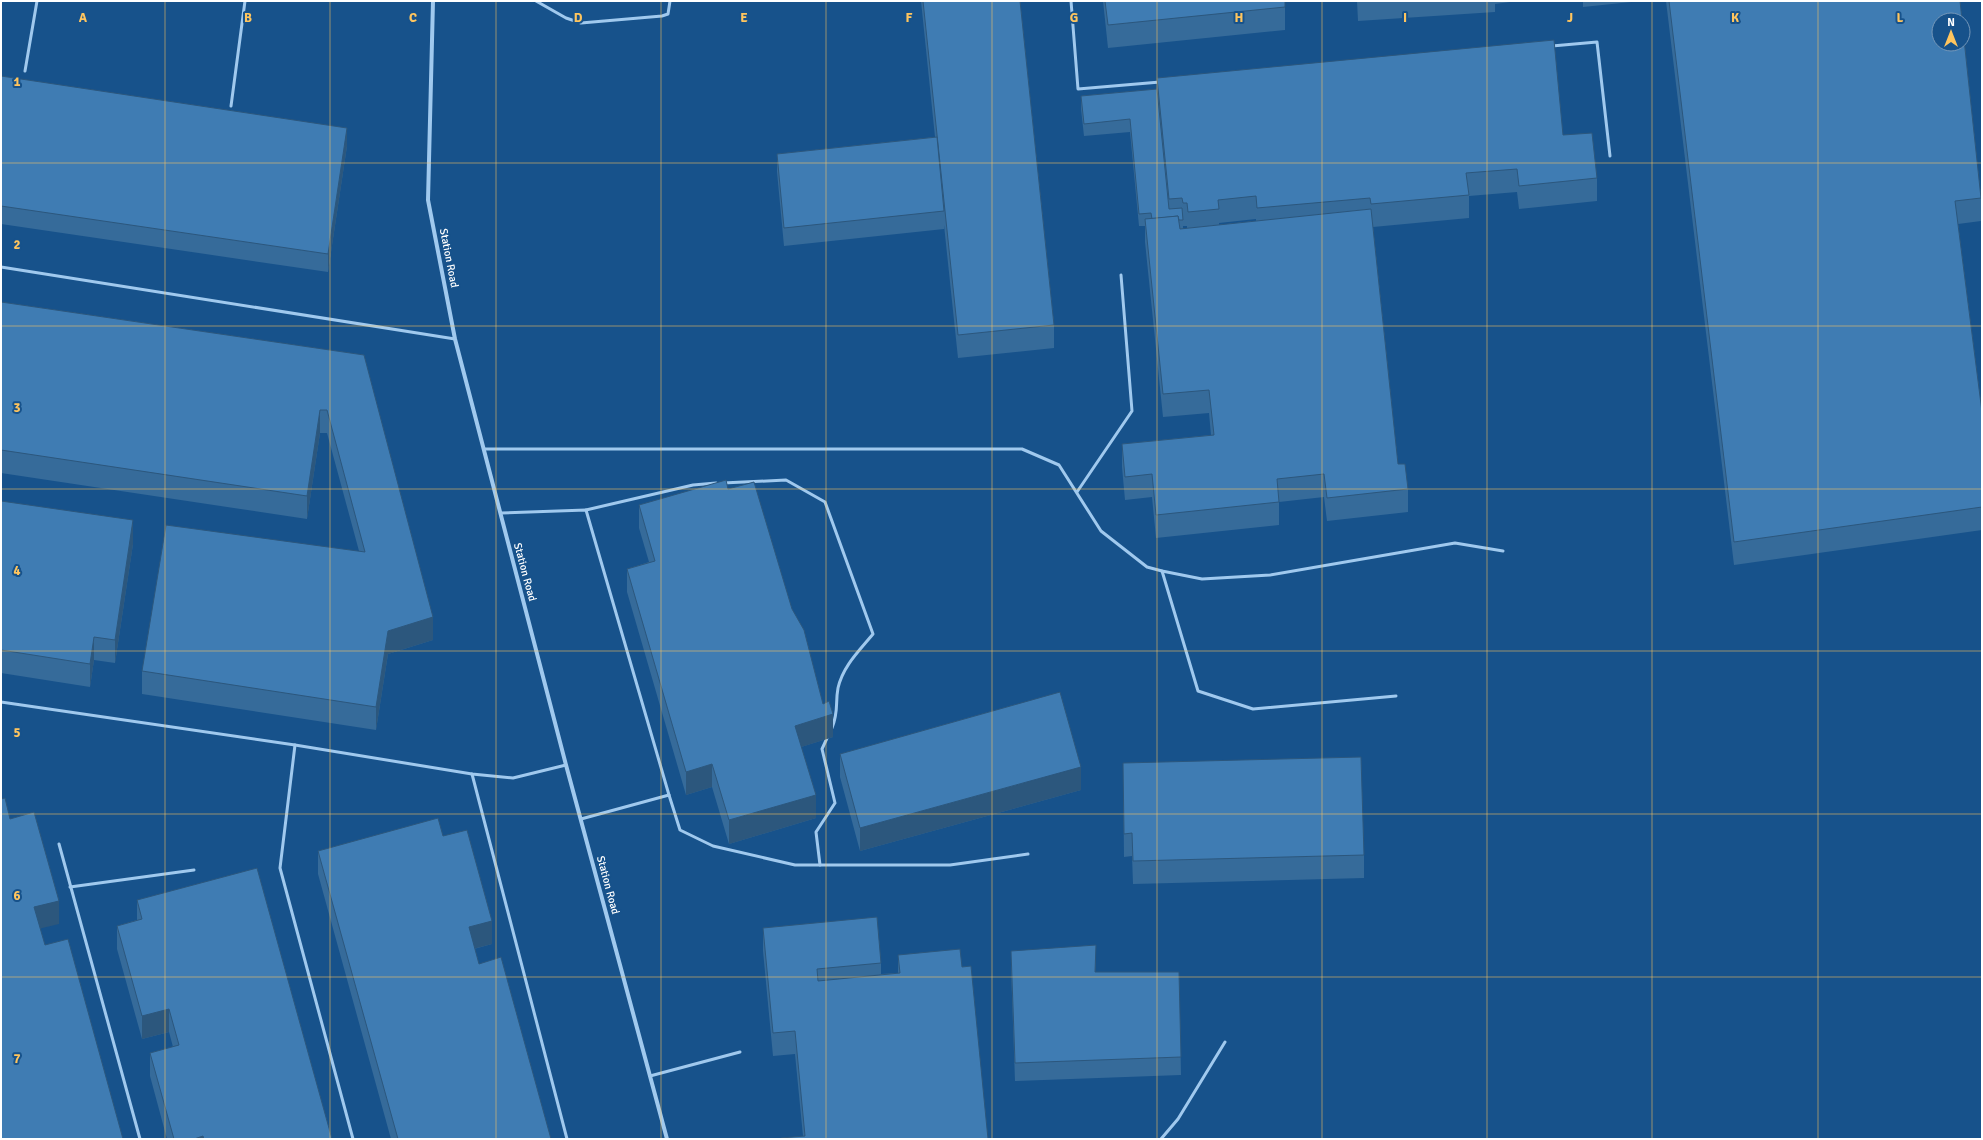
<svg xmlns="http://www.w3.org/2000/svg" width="1983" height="1140" font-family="Signika,sans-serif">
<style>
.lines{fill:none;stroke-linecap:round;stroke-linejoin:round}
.lane{stroke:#a0c9ee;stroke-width:3}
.street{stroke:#a0c9ee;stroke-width:4}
.wall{fill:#366b9a;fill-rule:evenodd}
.shaded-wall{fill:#2c577d}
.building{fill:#3f7cb3;stroke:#2c577d}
.grid{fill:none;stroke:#ffc55e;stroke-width:1;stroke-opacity:0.55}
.labels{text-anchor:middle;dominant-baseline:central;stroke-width:4;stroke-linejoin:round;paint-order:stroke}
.street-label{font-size:11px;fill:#fff;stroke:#17528b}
.grid-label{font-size:13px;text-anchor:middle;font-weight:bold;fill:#ffc55e;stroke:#17528b;stroke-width:4;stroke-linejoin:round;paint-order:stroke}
</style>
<rect width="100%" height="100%" fill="#17528b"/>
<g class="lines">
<g class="lane">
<path d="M536 1 566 18 581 23 662 16 668 14 670 1"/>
<path d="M1071 1 1078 89 1160 82"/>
<path d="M1552 46 1597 42 1610 156"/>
<path d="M25 71 37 1"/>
<path d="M231 106 245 1"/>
<path d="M1 267 455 339"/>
<path d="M484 449H1022L1059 465 1101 531 1147 567 1162 571 1202 579 1270 575 1455 543 1503 551"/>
<path d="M723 483 786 480 825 502 873 634C859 651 843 666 838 688 835 704 839 710 832 728"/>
<path d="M1077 492 1132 411 1121 275"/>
<path d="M586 510 693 485 716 483"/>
<path d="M501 513 586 510 669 795 581 819"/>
<path d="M1162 571 1198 691 1253 709 1396 696"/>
<path d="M1 702 295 745 472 774 513 778 566 765"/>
<path d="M295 745 280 868 353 1139"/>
<path d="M472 774 567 1139"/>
<path d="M669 795 680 830 713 846 795 865H950L1028 854"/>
<path d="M59 844 140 1139"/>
<path d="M820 865 816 832 835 803 822 749 828 736"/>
<path d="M70 887 194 870"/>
<path d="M650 1076 740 1052"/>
<path d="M1161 1139 1178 1119 1225 1042"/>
</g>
<path class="street" d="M433 1 428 200 455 339 566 765 667 1139"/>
</g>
<g class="wall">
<path d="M921 1H1020L1054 325V348L958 358 944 225V229L784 246 777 172V154L935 137Z"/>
<path d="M1103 1H1285V30L1108 48Z"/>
<path d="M1357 1H1510V2L1495 4V12L1358 21Z"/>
<path d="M1583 1H1641L1583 7Z"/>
<path d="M1666 1H1960L1981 198V221L1958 224 1982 412V530L1734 565Z"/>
<path d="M1 76 347 146 328 272 1 224Z"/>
<path d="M1157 78 1563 135 1597 178V201L1519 209 1517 192 1469 196V218L1373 227 1398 464 1408 489V512L1327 521 1324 497 1279 502V525L1156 538 1152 497 1125 500 1122 467V444L1211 435 1209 413 1163 417 1145 242V226H1139L1130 132 1084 136 1081 109V96L1157 89ZM1256 219V221L1219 225V223ZM1183 226H1187V229H1183Z"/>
<path d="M1 302 364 355 433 640 388 654 376 730 142 694V671L359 551 327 433H320L307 519 1 473Z"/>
<path d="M728 489 792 609 823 704 833 737 801 747 816 818 729 844 712 787 686 795 627 592V569L649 562 639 528V505Z"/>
<path d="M1 501 133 544 115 663 94 660 90 687 1 673Z"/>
<path d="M840 754 1081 790 860 851 840 777Z"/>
<path d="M1123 763 1364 855V878L1133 884 1132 856 1124 857Z"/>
<path d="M443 836 492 944 474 949 479 964 551 1139H391L318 874V851Z"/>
<path d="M137 900 332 1139H167L150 1076V1053L173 1047 169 1032 142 1039 117 949V926L137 920Z"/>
<path d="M763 928 881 963V974L898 973V955L962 967 988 1139 803 1136 795 1054 773 1056 763 951Z"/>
<path d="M1011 951 1096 963 1095 972H1179L1181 1075 1015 1081 1011 969Z"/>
</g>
<g class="shaded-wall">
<path d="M347 128V146L328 272V254Z"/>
<path d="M320 410V433L307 519V496Z"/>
<path d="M133 520V544L115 663V640Z"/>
<path d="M433 617V640L388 654 376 730V707L388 631Z"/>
<path d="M94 637V660L90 687V664Z"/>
<path d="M833 714V737L795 749V726Z"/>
<path d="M712 764V787L686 795V772Z"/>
<path d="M1081 767V790L860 851V828Z"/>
<path d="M816 795V818L729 844V820Z"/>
<path d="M59 901V924L34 930V907Z"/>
<path d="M492 921V944L469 950V927Z"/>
<path d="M1096 945V963L1095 990V972Z"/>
<path d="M169 1009V1032L142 1039V1016Z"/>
<path d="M203 1136V1139H194Z"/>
</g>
<g class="building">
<path d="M923 1H1020L1054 325 958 335Z"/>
<path d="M1105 1H1285V7L1108 25Z"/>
<path d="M1669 1H1960L1962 20H1939V44H1963V30L1981 198 1955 201 1982 412V507L1734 542Z"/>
<path d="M1554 40 1563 135 1592 133 1597 178 1519 186 1517 169 1466 173 1469 195 1371 204 1370 198 1257 208 1256 196 1218 200 1219 209 1188 212 1187 203H1183L1182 198 1169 199 1157 78Z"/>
<path d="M1 76 347 128 328 254 1 206Z"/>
<path d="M1157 89 1169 209 1182 208 1183 220H1179L1178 216 1152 219 1151 213 1139 214 1130 119 1084 124 1081 96Z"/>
<path d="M937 137 944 211 784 228 777 154Z"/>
<path d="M1371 209 1398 464H1405L1408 489 1327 498 1324 474 1277 479 1279 502 1156 515 1152 474 1125 477 1122 444 1214 435 1209 390 1163 394 1145 219 1178 216 1180 229Z"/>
<path d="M1 302 364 355 433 617 388 631 376 707 142 671 166 525 365 552 327 410H320L307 496 1 450Z"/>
<path d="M726 480 728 489 754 482 792 609 804 630 823 704 829 701 833 714 795 726 816 795 729 820 712 764 686 772 627 569 655 561 639 505Z"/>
<path d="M1 501 133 520 115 640 94 637 90 664 1 650Z"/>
<path d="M1060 692 1081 767 860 828 840 754Z"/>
<path d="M1361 757 1364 855 1133 861 1132 833 1124 834 1123 763Z"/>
<path d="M5 798 10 819 34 812 59 901 34 907 45 945 68 939 123 1139H1V799Z"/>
<path d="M438 818 443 836 467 830 492 921 469 927 479 964 501 957 551 1139H398L318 851Z"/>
<path d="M257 868 332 1139H204L203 1136 194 1139H174L150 1053 179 1045 169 1009 142 1016 117 926 142 919 137 900Z"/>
<path d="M877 917 881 963 817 969 818 981 900 973 898 955 960 949 962 967 971 966 988 1139H781V1138L805 1136 795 1031 773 1033 763 928Z"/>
<path d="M1096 945 1095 972H1179L1181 1057 1015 1063 1011 951Z"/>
</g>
<path class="grid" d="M165 1V1139M330 1V1139M496 1V1139M661 1V1139M826 1V1139M992 1V1139M1157 1V1139M1322 1V1139M1487 1V1139M1652 1V1139M1818 1V1139M1 163H1982M1 326H1982M1 489H1982M1 651H1982M1 814H1982M1 977H1982"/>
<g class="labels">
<g class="street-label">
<text transform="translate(449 258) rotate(79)">Station Road</text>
<text transform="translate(525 572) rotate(75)">Station Road</text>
<text transform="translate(608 885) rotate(75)">Station Road</text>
</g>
</g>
<g class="grid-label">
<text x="83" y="22">A</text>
<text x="248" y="22">B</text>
<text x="413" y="22">C</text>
<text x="578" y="22">D</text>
<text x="744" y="22">E</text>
<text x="909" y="22">F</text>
<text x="1074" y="22">G</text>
<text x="1239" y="22">H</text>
<text x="1405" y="22">I</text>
<text x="1570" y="22">J</text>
<text x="1735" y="22">K</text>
<text x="1900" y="22">L</text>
<text x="17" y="86">1</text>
<text x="17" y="249">2</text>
<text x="17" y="412">3</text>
<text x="17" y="575">4</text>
<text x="17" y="737">5</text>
<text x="17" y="900">6</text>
<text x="17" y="1063">7</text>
</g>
<rect width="1983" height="1140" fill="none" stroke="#ffffff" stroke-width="4"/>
<g transform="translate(1951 32)"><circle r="19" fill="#17528b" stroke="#7497b9"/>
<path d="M0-3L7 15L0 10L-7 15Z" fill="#ffc55e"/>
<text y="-6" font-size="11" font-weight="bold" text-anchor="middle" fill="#ffffff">N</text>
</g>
</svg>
